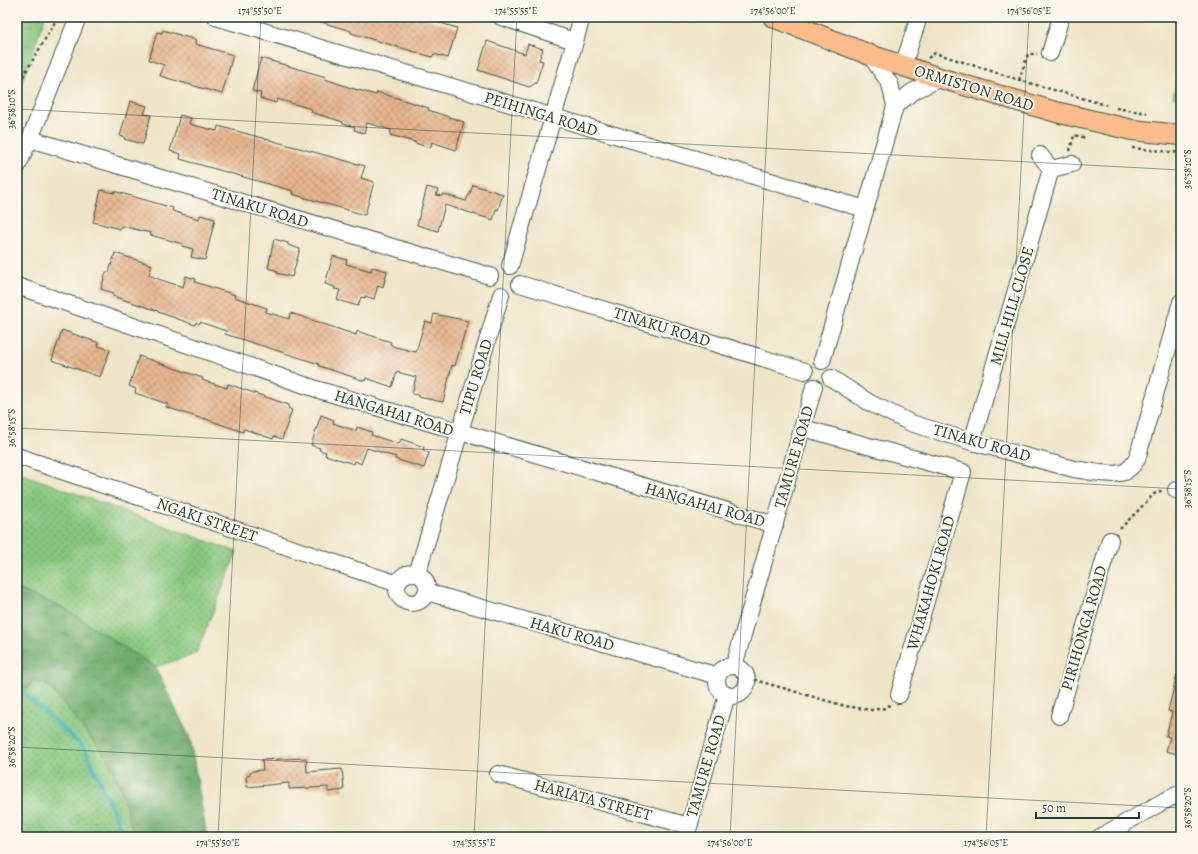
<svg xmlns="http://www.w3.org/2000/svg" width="1198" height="854" font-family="Alegreya,serif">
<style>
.grass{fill:url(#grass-dots);stroke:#54825a}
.forest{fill:url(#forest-crowns);stroke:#467451}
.park{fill:url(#park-tufts);stroke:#54825a}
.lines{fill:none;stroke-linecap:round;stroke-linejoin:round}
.stream{stroke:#42b3ba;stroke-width:4}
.building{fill:url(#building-cross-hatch)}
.minor-casing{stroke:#3e564a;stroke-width:18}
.major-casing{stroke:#3e564a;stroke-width:22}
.path{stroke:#3e564a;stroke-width:2.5;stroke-dasharray:3 3;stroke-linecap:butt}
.minor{stroke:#fff;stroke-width:16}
.major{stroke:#f9bc8a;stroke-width:20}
.ticks{fill:none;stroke:#1f3d34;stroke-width:1;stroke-opacity:0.45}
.labels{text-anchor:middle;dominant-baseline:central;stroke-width:4;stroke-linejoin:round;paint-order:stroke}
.street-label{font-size:16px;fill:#1f3d34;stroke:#fbf7ec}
.neatline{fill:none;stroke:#1f3d34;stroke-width:1.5}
.ticks-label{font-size:10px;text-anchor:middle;fill:#1f3d34}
</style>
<defs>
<pattern id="grass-dots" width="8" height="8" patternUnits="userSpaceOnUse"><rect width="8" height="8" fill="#88c77f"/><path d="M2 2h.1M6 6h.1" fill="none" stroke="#6fa369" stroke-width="1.8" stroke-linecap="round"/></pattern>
<pattern id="forest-crowns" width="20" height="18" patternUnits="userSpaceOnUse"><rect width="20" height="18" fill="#6eac6e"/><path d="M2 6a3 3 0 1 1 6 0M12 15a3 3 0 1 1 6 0" fill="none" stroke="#5a8d5b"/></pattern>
<pattern id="park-tufts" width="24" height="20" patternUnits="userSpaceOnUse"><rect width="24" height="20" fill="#88c77f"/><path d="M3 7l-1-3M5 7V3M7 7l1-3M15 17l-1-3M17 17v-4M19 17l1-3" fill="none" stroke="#6fa369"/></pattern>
<pattern id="building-cross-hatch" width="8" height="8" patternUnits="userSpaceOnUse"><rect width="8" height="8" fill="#e7b68e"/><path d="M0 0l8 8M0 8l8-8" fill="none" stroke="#bb9575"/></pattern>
</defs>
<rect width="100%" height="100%" fill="#fbf7ec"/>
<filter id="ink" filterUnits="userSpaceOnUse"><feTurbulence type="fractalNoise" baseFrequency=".025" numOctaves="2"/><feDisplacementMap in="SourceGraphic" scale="8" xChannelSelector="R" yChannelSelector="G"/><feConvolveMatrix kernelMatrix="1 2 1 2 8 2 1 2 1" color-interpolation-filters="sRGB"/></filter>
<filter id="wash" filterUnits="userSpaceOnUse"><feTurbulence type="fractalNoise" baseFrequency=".012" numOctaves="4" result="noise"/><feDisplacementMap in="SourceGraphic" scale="16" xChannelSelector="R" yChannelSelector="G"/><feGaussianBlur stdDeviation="0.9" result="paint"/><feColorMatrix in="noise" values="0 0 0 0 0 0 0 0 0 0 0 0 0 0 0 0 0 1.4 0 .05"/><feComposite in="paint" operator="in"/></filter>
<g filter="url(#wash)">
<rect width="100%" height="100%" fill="#eee5c8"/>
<g class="grass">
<path d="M1181 52V98L1173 97Z"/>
<path d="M17 472 237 552 196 654 155 667 62 607 17 589Z"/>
<path d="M33 682 47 684 107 758 121 789 134 837H17V702Z"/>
</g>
<path class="forest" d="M17 589 62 607 155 667 190 738 207 837H134L121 789 107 758 47 684 33 682 17 702Z"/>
<path class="park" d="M17 17H45L17 96Z"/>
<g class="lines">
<path class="stream" d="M17 687 85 749 125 837"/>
</g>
<g id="blocks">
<g class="building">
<path d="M315 17H421L457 28 448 58 434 54 432 57 351 33V31L314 20Z"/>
<path d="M163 30 196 40 195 44 233 55 222 94 160 76 164 65 149 60 157 32 162 33Z"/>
<path d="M487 41 525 54 528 44 543 49 539 60 543 61 536 83 529 87 478 70Z"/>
<path d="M261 58 326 77 325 79 351 88 376 95 377 92 429 108 428 110 464 122 456 150 432 142 430 148 415 143V142L390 135 391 130 367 123 364 133 354 130 355 127 343 124V122L311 112 312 109 277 99 276 103 260 98 261 93 252 91Z"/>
<path d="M130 101 147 106 144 114 151 115 143 144 124 139 125 137 120 136Z"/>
<path d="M180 115 191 118 189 124 217 131 218 126 365 166 361 178 374 182 365 215 292 194 293 191 180 159 181 154 170 151Z"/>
<path d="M473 185 503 194 498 210 496 209 493 220 445 205 438 231 417 225 427 187 438 190 436 195 442 196 443 194 466 201 468 196H469Z"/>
<path d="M101 190 114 193V191L173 208 172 211 199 219 200 215 215 219 205 260 191 257 193 249 182 246 183 244 150 235 151 233 121 226 120 229 93 222Z"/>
<path d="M274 239 288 243V245L300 249 292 277 277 273 278 271 268 268Z"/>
<path d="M115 253 152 265 149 275 161 280 183 287 186 276 196 279 195 282 235 295 234 297 267 308 266 312 289 319 291 313 356 335 357 331 391 342 390 344 395 347 416 352 425 321 432 323 434 314 468 321 455 366 452 365 443 402 418 397V395L412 394 416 377 397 372 392 387 366 378 365 381 319 366V364L225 334 226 331 200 322 199 324 196 322 195 325 158 312V311L113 296 114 293 101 289 106 272H109Z"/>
<path d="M333 256 347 260 346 264 371 271 372 267 387 271 383 287 378 285 374 299 365 296V298L361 297 358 306 337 300 340 290 334 289 335 287 325 284Z"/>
<path d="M62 330 99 343 98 346 110 350 100 377 52 360Z"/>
<path d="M139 356 203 378 202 380 227 388 228 384 289 405 288 408 292 410 282 439 274 436 273 439 244 429 243 432 203 418V419L166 407 168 404 135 393 136 389 129 386Z"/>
<path d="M321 415 334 420 333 423 356 431 357 427 372 432 371 435 399 444 401 439 424 447 423 450 429 453 424 468 395 459 396 457 367 448 361 464 355 461 354 464 325 455 326 452 319 450 320 448 311 445Z"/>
<path d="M1177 674H1181V755L1166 751 1170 737 1166 736 1172 712 1168 711Z"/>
<path d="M306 758 307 772 342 769 344 790 328 792V787L289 789V783L247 787 246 777 253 771 263 770 262 760Z"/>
</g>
</g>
</g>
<g filter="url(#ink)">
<use href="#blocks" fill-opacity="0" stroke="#3e564a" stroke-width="1"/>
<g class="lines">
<g class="minor-casing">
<g id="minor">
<path d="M216 17 865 209"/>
<path d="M501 17 574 41"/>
<path d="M1050 53 1061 17"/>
<path d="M903 66 919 17"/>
<path d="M895 106 912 92 940 78"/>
<path d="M30 139 490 276"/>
<path d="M1040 155 1051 169 1072 164"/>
<path d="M17 167 30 139 78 17"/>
<path d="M510 266 582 17"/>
<path d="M520 284 805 371"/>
<path d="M17 286 319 390 775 525"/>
<path d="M822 361 895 106 890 84 870 55"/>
<path d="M831 378 870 403 911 423 972 442 1074 469 1100 473 1114 474 1125 472 1132 466 1137 459 1181 302"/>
<path d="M803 428 963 472 899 695"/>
<path d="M972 442 1051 169"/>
<path d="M17 456 398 584"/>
<path d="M1176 490 1181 492"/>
<circle cx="412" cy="588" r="15"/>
<path d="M417 574 501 295"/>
<path d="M427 592 718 676"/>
<circle cx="732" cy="681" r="15"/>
<path d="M734 666 814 387"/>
<path d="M1059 716 1110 540"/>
<path d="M498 774 689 826"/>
<path d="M686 837 727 695"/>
<path d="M1100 837 1164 801 1181 793"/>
</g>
</g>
<g class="major-casing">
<path id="major" d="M773 17 870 55 940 78 1018 101 1056 112 1132 130 1181 135"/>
</g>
<g class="path">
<path d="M928 58 935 53 1019 80 1106 105"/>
<path d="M1019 80 1028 54H1037"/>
<path d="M17 87 58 17"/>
<path d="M1116 108 1147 113"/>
<path d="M1132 148 1181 153"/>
<path d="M1070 151 1074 135 1086 138"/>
<path d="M1120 529 1154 494 1163 490"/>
<path d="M748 680H755L845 706 871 710 886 708 890 704"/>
</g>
<use href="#minor" class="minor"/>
<use href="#major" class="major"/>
</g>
</g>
<path class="ticks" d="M17 109 1181 170M17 428 1181 489M17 747 1181 808M218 837 261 17M474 837 517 17M730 837 773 17M986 837 1029 17"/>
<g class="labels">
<g class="street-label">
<text transform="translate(974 88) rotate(17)">ORMISTON ROAD</text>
<text transform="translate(541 114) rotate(17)">PEIHINGA ROAD</text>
<text transform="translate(260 208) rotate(17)">TINAKU ROAD</text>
<text transform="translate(1012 306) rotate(-74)">MILL HILL CLOSE</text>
<text transform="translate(662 327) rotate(17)">TINAKU ROAD</text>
<text transform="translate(476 377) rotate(-73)">TIPU ROAD</text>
<text transform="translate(394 413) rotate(17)">HANGAHAI ROAD</text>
<text transform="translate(982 443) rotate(16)">TINAKU ROAD</text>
<text transform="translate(794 457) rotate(-74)">TAMURE ROAD</text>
<text transform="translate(705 505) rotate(16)">HANGAHAI ROAD</text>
<text transform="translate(207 520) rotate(19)">NGAKI STREET</text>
<text transform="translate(931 583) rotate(-74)">WHAKAHOKI ROAD</text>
<text transform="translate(1084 628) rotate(-74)">PIRIHONGA ROAD</text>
<text transform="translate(572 634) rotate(16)">HAKU ROAD</text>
<text transform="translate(706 766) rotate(-74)">TAMURE ROAD</text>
<text transform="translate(593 800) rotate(15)">HARIATA STREET</text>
</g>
</g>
<rect width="1198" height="854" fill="none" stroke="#fbf7ec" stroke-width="44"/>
<path d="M1036 812v6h103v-6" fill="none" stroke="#1f3d34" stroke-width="2"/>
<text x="1042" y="812" font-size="12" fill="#1f3d34" stroke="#fbf7ec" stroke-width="3" paint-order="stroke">50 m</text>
<rect x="22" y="22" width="1154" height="810" class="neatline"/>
<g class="ticks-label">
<text x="260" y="14">174°55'50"E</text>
<text x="516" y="14">174°55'55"E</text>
<text x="773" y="14">174°56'00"E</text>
<text x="1029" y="14">174°56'05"E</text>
<text transform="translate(11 109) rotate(-90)" y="4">36°58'10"S</text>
<text transform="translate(1187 169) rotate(-90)" y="4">36°58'10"S</text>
<text transform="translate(11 428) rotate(-90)" y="4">36°58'15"S</text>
<text transform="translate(1187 489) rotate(-90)" y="4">36°58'15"S</text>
<text transform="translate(11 747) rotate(-90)" y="4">36°58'20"S</text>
<text transform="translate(1187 808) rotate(-90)" y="4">36°58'20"S</text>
<text x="218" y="846">174°55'50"E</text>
<text x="474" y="846">174°55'55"E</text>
<text x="730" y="846">174°56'00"E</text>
<text x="986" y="846">174°56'05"E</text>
</g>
</svg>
